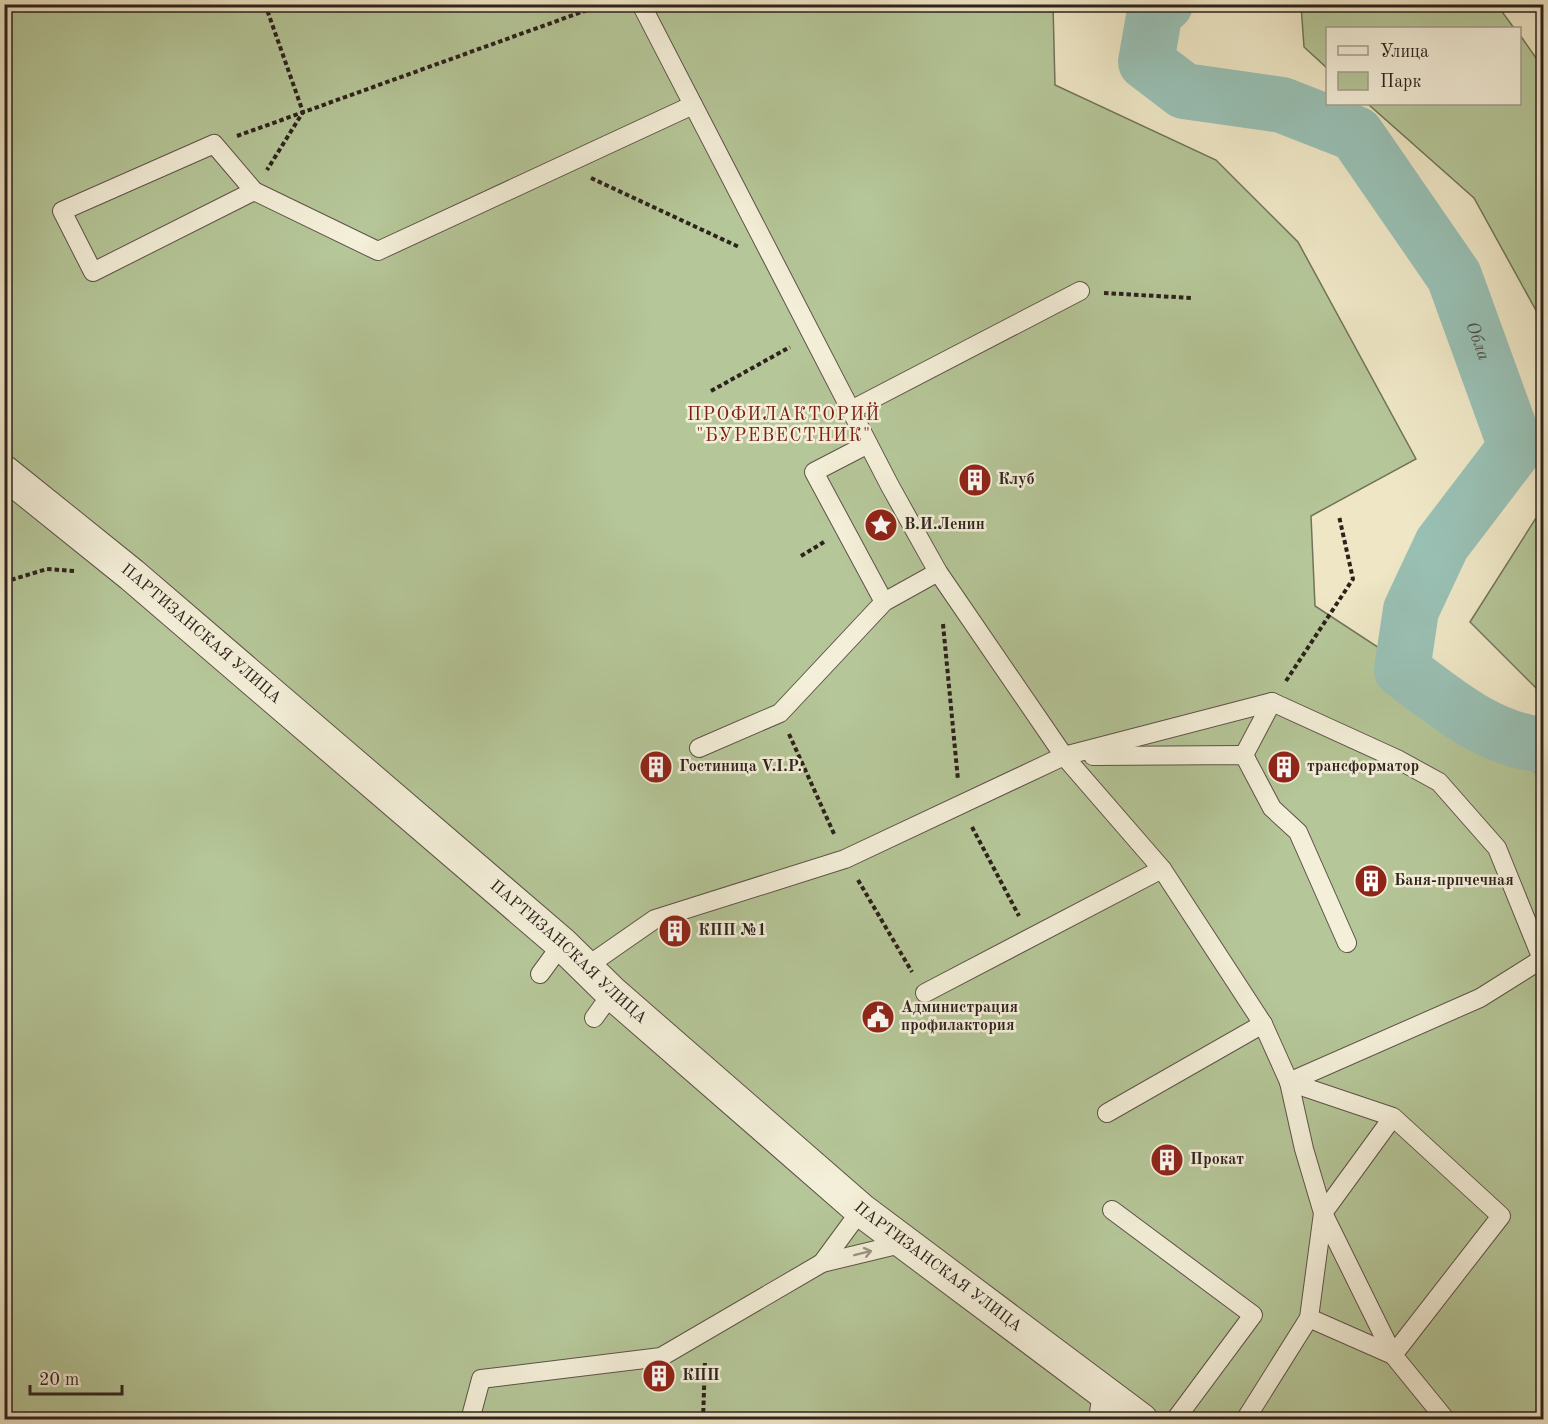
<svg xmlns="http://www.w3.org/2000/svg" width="1548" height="1424" font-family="'Old Standard TT',serif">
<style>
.green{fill:#b5c698;stroke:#71745a;stroke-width:1.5}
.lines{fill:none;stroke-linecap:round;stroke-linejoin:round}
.river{stroke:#99c0b4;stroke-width:56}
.lane-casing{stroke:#5d5347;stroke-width:20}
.street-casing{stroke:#5d5347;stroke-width:35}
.path{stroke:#2d221d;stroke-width:4;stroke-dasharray:4.5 3;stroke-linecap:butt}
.lane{stroke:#f4efd9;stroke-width:18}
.street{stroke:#f4efd9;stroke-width:33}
.oneway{stroke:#9a9384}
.labels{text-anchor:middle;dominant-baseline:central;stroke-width:5;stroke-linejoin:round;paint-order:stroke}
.poi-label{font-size:16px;font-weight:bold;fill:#2d221d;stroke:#f4efd9;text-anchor:start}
.street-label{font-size:16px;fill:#2d221d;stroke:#f4efd9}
.water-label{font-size:18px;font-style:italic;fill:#4d514a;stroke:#f4efd9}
.neighbourhood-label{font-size:18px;letter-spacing:1.5px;fill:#7a1f14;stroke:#f4efd9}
</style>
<rect width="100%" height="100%" fill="#eee6c5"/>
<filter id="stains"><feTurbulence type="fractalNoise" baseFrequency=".00333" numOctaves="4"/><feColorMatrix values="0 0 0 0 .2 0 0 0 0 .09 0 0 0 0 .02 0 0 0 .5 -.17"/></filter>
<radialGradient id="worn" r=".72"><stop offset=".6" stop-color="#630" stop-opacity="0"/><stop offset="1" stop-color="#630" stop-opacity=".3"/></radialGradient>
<g class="green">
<path d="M5 5H1053L1055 85 1216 160 1298 242 1416 459 1311 516 1315 606 1445 691 1543 779V1419L5 1420Z"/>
<path d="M1301 5H1497L1514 28H1328L1327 68 1304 47Z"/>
<path d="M1520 35 1543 68V323L1474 198 1368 104H1520Z"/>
<path d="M1543 507 1544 694H1542L1470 622Z"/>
</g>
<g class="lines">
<path class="river" id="s1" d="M1165 4 1155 11 1146 62 1184 91 1282 105 1356 134 1454 276 1516 447 1442 544 1411 610 1402 670C1445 702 1488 740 1544 745"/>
<g class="lane-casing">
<g id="lane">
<path d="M641 4 890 486 938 572 1064 756 1162 869 1263 1024 1289 1082 1304 1149 1323 1213 1309 1318 1245 1420"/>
<path d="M254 191 214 144 62 211 93 272 254 191 378 251 693 105"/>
<path d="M851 410 1080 291"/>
<path d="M868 444 814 472 884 602"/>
<path d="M699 748 780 713 884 602 938 572"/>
<path d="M1244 755 1272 702"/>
<path d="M1093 756 1244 755 1272 808 1298 832 1347 943"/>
<path d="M586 967 655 919 845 859 1064 756 1272 702 1397 759 1439 782 1497 848 1542 959 1480 998 1289 1082"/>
<path d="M540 974 562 944"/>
<path d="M925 993 1162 869"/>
<path d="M594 1018 612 993"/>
<path d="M1289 1082 1393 1117 1323 1213 1393 1355 1501 1216 1393 1117"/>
<path d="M1107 1113 1263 1024"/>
<path d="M1112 1210 1253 1315 1175 1420"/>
<path d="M822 1263 861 1210"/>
<path d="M1309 1318 1393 1355 1446 1420"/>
<path d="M470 1420 481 1379 661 1357 822 1263 905 1243"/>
<path d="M1098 1420 1102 1391"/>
</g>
</g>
<g class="street-casing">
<g id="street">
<path id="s2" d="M4 472 132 575 562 944 612 993 861 1210 1141 1420"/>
</g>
</g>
<g class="path">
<path d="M265 4 303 112 267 170"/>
<path d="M237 136 604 4"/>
<path d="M591 178 739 247"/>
<path d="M1104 293 1192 298"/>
<path d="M711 391 790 347"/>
<path d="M801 556 824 542"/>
<path d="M4 582 47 569 74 571"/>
<path d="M943 624 958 780"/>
<path d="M1286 681 1353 579 1339 516"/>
<path d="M789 734 835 836"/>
<path d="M972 827 1019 916"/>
<path d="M858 880 912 972"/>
<path d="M703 1420 705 1360"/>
</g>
<use href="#lane" class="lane"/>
<use href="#street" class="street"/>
</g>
<defs><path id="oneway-shaft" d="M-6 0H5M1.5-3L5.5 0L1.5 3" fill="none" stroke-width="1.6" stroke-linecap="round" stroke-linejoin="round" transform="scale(1.5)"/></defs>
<use class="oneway" href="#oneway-shaft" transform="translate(863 1253) rotate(-14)"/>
<defs>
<g id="building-disc" transform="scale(1.725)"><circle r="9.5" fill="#8f2418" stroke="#f4efd9"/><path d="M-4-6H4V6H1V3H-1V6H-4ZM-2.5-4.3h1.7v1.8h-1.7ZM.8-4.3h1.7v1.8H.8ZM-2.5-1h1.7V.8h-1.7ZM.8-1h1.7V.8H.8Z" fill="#fff"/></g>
<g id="sight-disc" transform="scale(1.725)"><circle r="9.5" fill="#8f2418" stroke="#f4efd9"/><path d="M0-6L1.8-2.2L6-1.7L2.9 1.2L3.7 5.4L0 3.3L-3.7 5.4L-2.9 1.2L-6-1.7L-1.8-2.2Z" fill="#fff"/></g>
<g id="civic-disc" transform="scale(1.725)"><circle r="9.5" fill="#8f2418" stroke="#f4efd9"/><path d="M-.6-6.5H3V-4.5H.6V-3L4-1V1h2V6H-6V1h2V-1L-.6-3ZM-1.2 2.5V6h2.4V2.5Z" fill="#fff"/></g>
</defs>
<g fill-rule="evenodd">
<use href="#building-disc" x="975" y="480"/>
<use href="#sight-disc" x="881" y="525"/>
<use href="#building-disc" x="656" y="767"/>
<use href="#building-disc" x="1284" y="767"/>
<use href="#building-disc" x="1371" y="881"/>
<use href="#building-disc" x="675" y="931"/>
<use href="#civic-disc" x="878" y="1017"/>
<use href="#building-disc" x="1167" y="1160"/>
<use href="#building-disc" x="659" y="1376"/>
</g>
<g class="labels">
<g class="poi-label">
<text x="998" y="480">Клуб</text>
<text x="904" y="525">В.И.Ленин</text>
<text x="679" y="767">Гостиница V.I.P.</text>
<text x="1307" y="767">трансформатор</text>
<text x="1394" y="881">Баня-прпчечная</text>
<text x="698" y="931">КПП №1</text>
<text x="901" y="1008">Администрация<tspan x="901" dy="18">профилактория</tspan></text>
<text x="1190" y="1160">Прокат</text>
<text x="682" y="1376">КПП</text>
</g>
<g class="street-label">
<text stroke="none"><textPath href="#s2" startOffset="255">ПАРТИЗАНСКАЯ УЛИЦА</textPath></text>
<text stroke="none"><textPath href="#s2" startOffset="741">ПАРТИЗАНСКАЯ УЛИЦА</textPath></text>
<text stroke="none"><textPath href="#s2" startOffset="1227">ПАРТИЗАНСКАЯ УЛИЦА</textPath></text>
</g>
<g class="water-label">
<text stroke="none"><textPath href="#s1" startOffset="532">Обла</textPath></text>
</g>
<g class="neighbourhood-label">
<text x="784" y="415">ПРОФИЛАКТОРИЙ<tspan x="784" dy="21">"БУРЕВЕСТНИК"</tspan></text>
</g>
</g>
<rect width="1548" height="1424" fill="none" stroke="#eee6c5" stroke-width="24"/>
<rect x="6" y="6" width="1536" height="1412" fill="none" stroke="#2d221d" stroke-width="3"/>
<rect x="12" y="12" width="1524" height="1400" fill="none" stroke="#2d221d" stroke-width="1.5"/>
<rect x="1326" y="27" width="195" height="78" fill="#f4efd9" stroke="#a49d8e" stroke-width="1.5"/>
<rect x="1338" y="46" width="30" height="9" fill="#f4efd9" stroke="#a49d8e" stroke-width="1.5"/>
<text x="1380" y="57" font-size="18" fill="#2d221d">Улица</text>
<rect x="1338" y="72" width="30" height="18" fill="#b5c698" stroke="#a49d8e" stroke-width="1.5"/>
<text x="1380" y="87" font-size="18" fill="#2d221d">Парк</text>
<path d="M30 1385v9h92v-9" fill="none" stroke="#2d221d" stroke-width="3"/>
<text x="39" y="1385" font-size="18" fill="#2d221d" stroke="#f4efd9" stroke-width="4.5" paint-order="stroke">20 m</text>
<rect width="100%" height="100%" filter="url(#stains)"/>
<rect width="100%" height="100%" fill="url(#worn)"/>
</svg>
